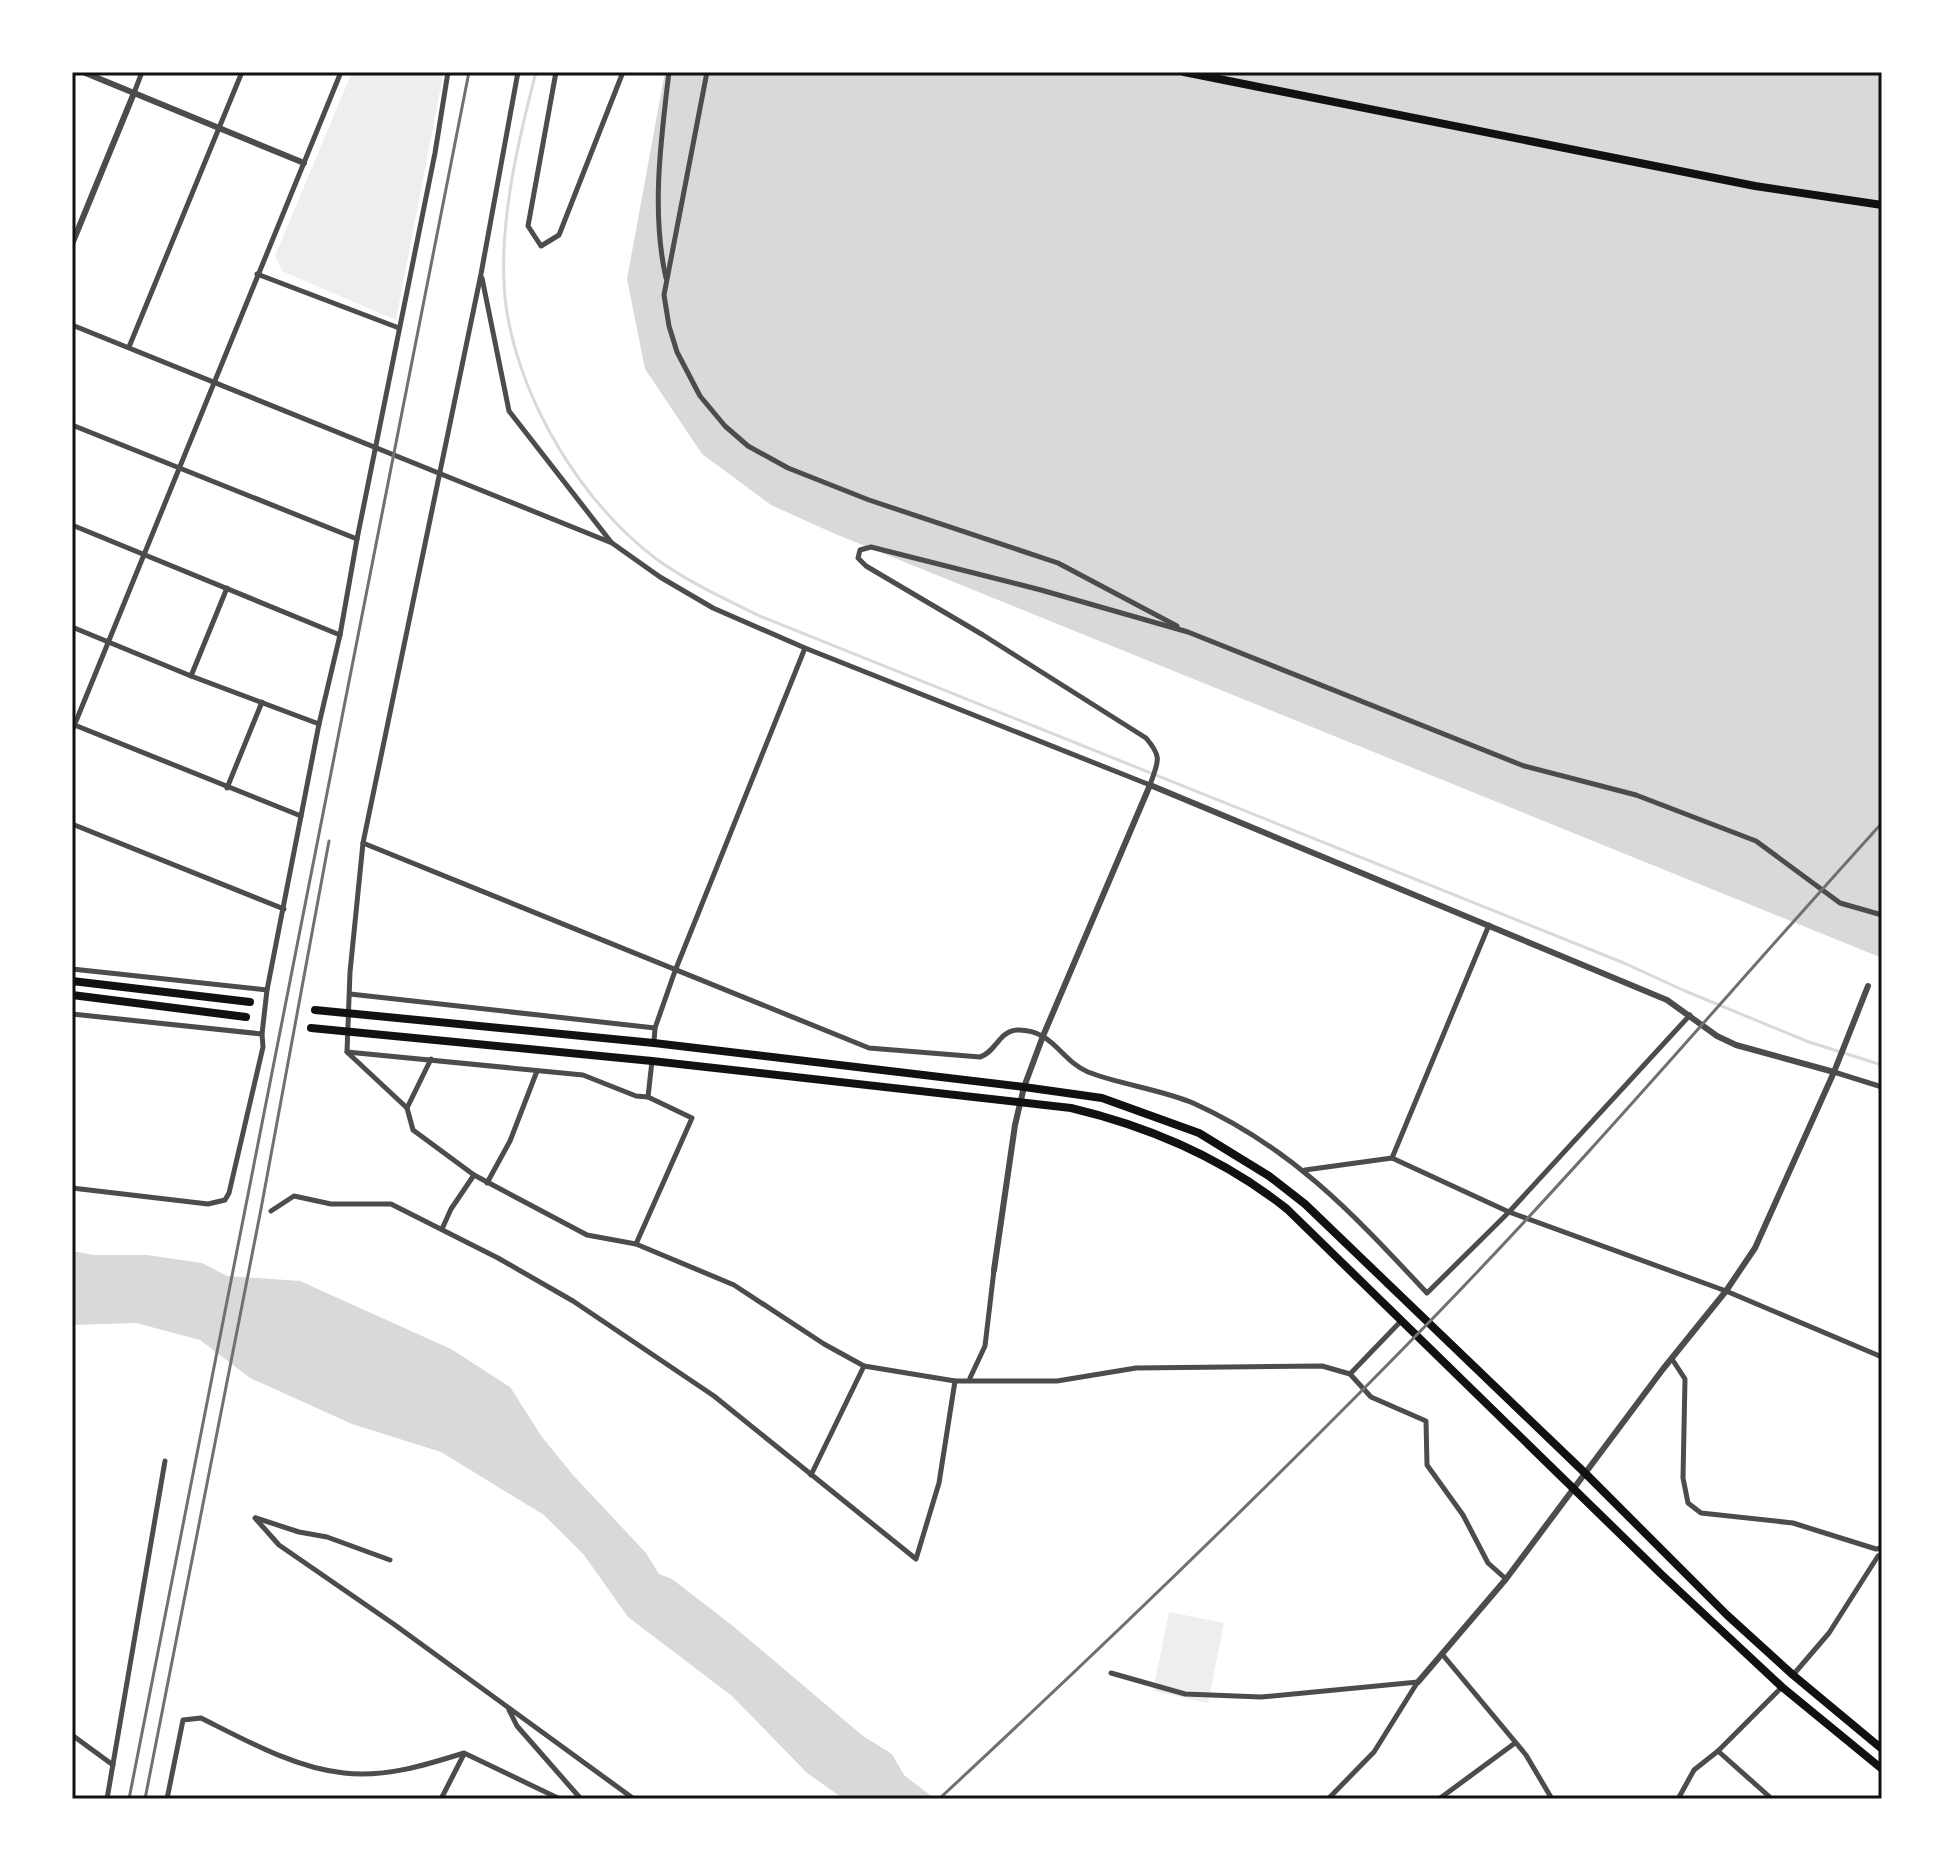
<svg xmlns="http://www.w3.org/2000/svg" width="1954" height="1871" font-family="Commissioner,sans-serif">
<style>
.green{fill:#eee}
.water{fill:#d9d9d9}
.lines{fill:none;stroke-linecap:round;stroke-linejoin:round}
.stream{stroke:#d9d9d9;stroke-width:3}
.minor{stroke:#4c4c4c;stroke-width:5}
.tertiary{stroke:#4c4c4c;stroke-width:6}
.primary{stroke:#111;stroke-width:8}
.rail{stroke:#707070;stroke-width:3}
.neatline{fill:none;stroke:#111;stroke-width:3}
</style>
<rect width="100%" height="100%" fill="#fff"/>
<g class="green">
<path d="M352 72H436L443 75 396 320 282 271 275 256Z"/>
<path d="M1169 1612 1224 1623 1208 1703 1153 1691Z"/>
</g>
<g class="water">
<path d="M665 72H1882V958L833 533 771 505 702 454 645 369 627 279Z"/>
<path d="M72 1251 94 1255H147L202 1263 227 1276 300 1281 451 1349 510 1387 542 1437 573 1475 646 1553 659 1574 672 1579 733 1626 863 1736 892 1754 904 1775 935 1799H844L807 1773 732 1696 628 1617 584 1555 544 1515 441 1452 352 1424 250 1378 200 1340 136 1323 72 1325Z"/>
</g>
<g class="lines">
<path class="stream" d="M536 72C517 145 495 237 507 313 523 405 581 501 655 558 688 582 725 599 762 617L1624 963 1685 991 1809 1042 1882 1065"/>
<g class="minor">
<path d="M518 72 481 274 363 843 350 972 347 1052 407 1108 413 1130 474 1175 587 1235 636 1244 734 1285 824 1344 864 1366 955 1381H1057L1136 1368 1322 1366 1350 1374 1371 1397 1426 1421 1427 1465 1463 1515 1488 1563 1506 1579"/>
<path d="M556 72 528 226 541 246 559 235 623 72"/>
<path d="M707 72 664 295 669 326 677 352 700 396 725 426 748 446 788 468 869 500 1058 563 1177 626"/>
<path d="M134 93 142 72"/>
<path d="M257 274 399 328"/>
<path d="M482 278 509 411 611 542"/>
<path d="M666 278C651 212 661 139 669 72"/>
<path d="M72 325 612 543 660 577 713 608 805 648 1150 785C1158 761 1163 758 1146 738L983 635 866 566 858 558 860 550 871 547 1041 590 1188 632 1524 766 1636 795 1756 841 1840 903 1882 915"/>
<path d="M129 347 242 72"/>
<path d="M72 425 357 539"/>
<path d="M72 525 340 635"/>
<path d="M72 627 191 676 319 724"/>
<path d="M191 676 227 588"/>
<path d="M72 724 301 816"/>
<path d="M72 731 341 72"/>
<path d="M227 788 262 702"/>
<path d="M72 824 284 909"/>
<path d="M363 843 869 1048 980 1057C996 1052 999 1031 1017 1030 1053 1029 1061 1061 1088 1072 1122 1085 1159 1089 1193 1103 1293 1148 1354 1215 1427 1293L1509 1212 1690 1015"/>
<path d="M72 969 267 990"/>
<path d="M350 994 655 1028"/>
<path d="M72 1014 262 1034"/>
<path d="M654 1042 655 1028 675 971 805 648"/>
<path d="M347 1052 583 1075 636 1096 648 1097 692 1118 636 1244"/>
<path d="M1834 1072 1882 1087"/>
<path d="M648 1097 652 1061"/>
<path d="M407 1108 431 1059"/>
<path d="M1392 1158 1489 925"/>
<path d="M1305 1170 1392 1158 1509 1212 1726 1291 1882 1357"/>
<path d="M487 1183 510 1141 537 1071"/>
<path d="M72 1188 208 1204 225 1200 229 1193 263 1047 262 1034 267 990 319 724 340 635 357 539 435 153 448 72"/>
<path d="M271 1211 294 1196 331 1204H391L498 1258 573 1301 714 1396 916 1559 939 1483 955 1381"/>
<path d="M442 1229 451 1209 474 1175"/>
<path d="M1672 1359 1685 1379 1683 1478 1688 1503 1701 1513 1793 1523 1876 1549 1882 1548"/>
<path d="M1350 1374 1402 1320"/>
<path d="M970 1378 985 1346 994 1270"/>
<path d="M811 1475 864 1366"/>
<path d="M255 1518 279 1545 395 1625 634 1799"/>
<path d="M256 1518 299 1532 327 1537 390 1560"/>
<path d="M1442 1654 1526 1755 1552 1799"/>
<path d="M1111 1673 1185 1694 1261 1697 1418 1682"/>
<path d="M1793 1675 1829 1633 1878 1556"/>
<path d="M509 1710 517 1726 581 1799"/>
<path d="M72 1735 113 1765"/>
<path d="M1718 1751 1772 1799"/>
<path d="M107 1799 165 1461"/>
<path d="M167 1799 183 1720 201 1718C245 1740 295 1768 344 1773 384 1778 426 1765 464 1753L560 1799"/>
<path d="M441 1799 464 1754"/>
<path d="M1328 1799 1374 1752 1417 1683"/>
<path d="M1439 1799 1515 1743"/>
<path d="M1678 1799 1694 1770 1718 1751 1782 1687"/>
</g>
<g class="tertiary">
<path d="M83 72 304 163"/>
<path d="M72 244 134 93"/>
<path d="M994 1270 1015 1125 1024 1087 1043 1036 1150 785 1667 1000 1717 1036 1736 1045 1834 1072"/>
<path d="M1418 1682 1506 1579 1663 1369 1726 1291 1755 1248 1834 1072 1868 986"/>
</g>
<g class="primary">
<path d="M1184 72 1755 186 1882 205"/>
<path d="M72 981 250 1002"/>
<path d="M72 995 246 1017"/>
<path d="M315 1010 654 1043 1024 1087 1102 1098 1199 1133 1269 1176 1305 1204 1586 1474 1727 1615 1793 1675 1882 1749"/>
<path d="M311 1028 652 1061 1071 1108C1151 1127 1223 1158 1287 1209L1661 1574 1782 1687 1882 1769"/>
</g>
<g class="rail">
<path d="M129 1799 469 72"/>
<path d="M145 1799 261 1209 329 841"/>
<path d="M939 1799C1109 1641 1276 1480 1438 1313 1591 1155 1734 986 1882 823"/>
</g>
</g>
<rect width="1954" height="1871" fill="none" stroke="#ffffff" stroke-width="148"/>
<rect x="74" y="74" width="1806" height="1723" class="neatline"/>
</svg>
